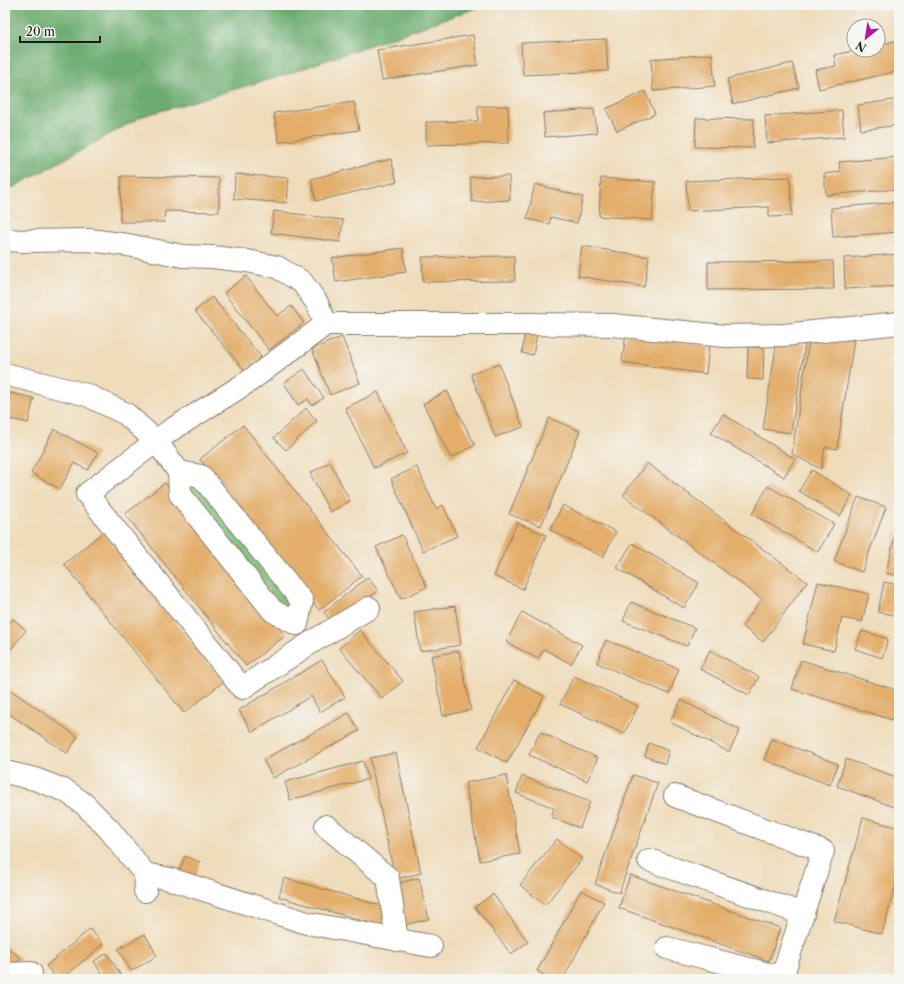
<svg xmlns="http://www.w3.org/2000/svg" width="904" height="984" font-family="'Libre Caslon Text',serif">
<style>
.green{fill:#83c67f;stroke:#50714e}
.forest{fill:#6aab6e;stroke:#436445}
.building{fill:#e3ae6a}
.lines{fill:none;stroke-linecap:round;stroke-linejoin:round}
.minor-casing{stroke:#867c6b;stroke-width:24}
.minor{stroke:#fff;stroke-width:22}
</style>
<rect width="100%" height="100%" fill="#f6f6f2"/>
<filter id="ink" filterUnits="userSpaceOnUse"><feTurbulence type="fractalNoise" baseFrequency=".025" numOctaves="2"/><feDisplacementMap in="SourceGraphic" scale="8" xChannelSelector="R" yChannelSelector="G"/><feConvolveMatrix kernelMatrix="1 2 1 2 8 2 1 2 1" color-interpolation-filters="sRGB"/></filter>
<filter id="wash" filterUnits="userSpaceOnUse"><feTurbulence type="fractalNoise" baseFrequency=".012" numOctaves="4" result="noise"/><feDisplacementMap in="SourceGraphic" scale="16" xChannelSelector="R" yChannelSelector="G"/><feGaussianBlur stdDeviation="0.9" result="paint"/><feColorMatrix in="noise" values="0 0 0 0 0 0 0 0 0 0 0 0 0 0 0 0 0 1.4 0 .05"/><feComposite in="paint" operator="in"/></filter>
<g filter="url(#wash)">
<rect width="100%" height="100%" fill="#efdcba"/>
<path class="green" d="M195 484 289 594 291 605 284 609 189 490 193 485Z"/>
<path class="forest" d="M5 5H485L284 75 143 116 5 192Z"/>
<g id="blocks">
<g class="building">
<path d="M473 35 478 65 382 80 377 50Z"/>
<path d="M606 39 608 71 523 75 521 43Z"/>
<path d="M899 40V71L819 89 815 70 836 66 834 55 857 50H878V45Z"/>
<path d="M712 54 715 86 653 91 651 59Z"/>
<path d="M792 63 799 88 733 104 727 79Z"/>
<path d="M645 91 655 114 617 131 606 109Z"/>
<path d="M899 99V125L861 130 858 105Z"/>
<path d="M354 102 359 130 279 142 274 113Z"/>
<path d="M478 106H508L509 143 426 145V122L478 121Z"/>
<path d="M594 109 597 133 545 137 543 113Z"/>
<path d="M842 110 844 137 767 143 765 116Z"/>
<path d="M696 118 754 119 753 148 695 147Z"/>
<path d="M899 157V189L826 195 824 174 840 172 839 162Z"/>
<path d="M391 159 397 182 316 201 311 179Z"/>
<path d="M235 174 289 178 287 203 234 199Z"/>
<path d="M121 176 219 178V212L165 211 164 222H120Z"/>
<path d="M509 176 510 200 472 202 470 177Z"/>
<path d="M790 177 792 216 769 217V207L688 211 686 181Z"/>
<path d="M601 178 655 182 652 220 599 216Z"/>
<path d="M535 184 583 197 577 223 551 217 549 224 527 219Z"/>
<path d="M899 202V232L833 237 831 208Z"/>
<path d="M274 211 343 220 340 242 271 233Z"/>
<path d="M582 246 649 257 644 287 578 276Z"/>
<path d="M403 248 406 272 336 282 332 258Z"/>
<path d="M899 254V286L845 289 844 258Z"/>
<path d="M514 256 515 281 423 282 422 257Z"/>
<path d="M833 261 834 289 708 290V262Z"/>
<path d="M246 276 277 316 291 306 304 323 269 350 224 293Z"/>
<path d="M212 297 261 357 245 371 195 311Z"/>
<path d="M525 331 537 333 533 355 522 353Z"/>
<path d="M626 334 709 345 706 374 622 362Z"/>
<path d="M810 334 854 340 837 449 825 447 821 469 792 454Z"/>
<path d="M342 337 360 383 330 395 312 349Z"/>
<path d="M777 340 805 345 791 433 763 429Z"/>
<path d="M748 347 764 348 763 380 747 379Z"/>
<path d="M499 364 523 427 495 437 471 374Z"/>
<path d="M304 369 324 398 312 405 308 399 298 405 284 383Z"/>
<path d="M447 391 475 445 451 458 423 404Z"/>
<path d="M5 392 34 398 28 423 5 418Z"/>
<path d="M378 392 407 453 374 468 345 408Z"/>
<path d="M306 408 317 421 286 450 274 438Z"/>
<path d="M723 414 795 459 784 477 711 433Z"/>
<path d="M549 418 580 431 541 526 509 514Z"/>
<path d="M243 425 362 576 319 610 200 459Z"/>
<path d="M54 429 98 453 88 470 74 463 60 489 31 473Z"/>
<path d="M330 462 350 501 330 512 310 473Z"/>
<path d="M647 463 807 582 763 642 742 626 762 599 623 495Z"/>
<path d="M417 467 436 509 443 505 457 536 423 551 391 479Z"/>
<path d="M812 470 852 495 840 516 799 491Z"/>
<path d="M165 483 285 636 246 666 125 514Z"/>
<path d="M768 486 834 524 818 552 752 514Z"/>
<path d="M858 497 886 507 862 572 834 561Z"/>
<path d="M563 505 616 532 603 557 550 530Z"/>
<path d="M517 523 546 535 523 589 494 576Z"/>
<path d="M103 532 223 682 184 713 64 564Z"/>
<path d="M896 532 899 533V576L886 573Z"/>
<path d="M402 535 427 587 401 599 376 547Z"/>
<path d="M632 543 699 583 684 608 617 568Z"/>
<path d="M368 577 378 591 334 625 324 612Z"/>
<path d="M818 582 869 594 862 622 842 618 834 651 803 644Z"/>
<path d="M884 582 899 585V616L878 612Z"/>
<path d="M631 602 695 628 687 646 623 621Z"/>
<path d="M455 606 461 645 420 651 414 612Z"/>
<path d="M522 612 582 645 571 664 544 649 538 659 506 642Z"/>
<path d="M13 619 26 630 5 657V629Z"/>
<path d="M360 630 403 681 382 699 339 648Z"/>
<path d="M862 631 888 639 882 658 855 649Z"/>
<path d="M606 640 679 669 669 694 597 663Z"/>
<path d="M710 650 759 677 749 695 700 669Z"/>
<path d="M459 651 471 710 443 716 431 656Z"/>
<path d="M322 660 345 697 320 712 311 696 252 732 239 710Z"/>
<path d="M801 660 899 691V722L792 689Z"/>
<path d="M574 676 638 706 624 734 560 704Z"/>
<path d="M514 680 544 696 507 763 478 747Z"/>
<path d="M5 686 78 737 67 753 5 711Z"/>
<path d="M681 700 740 730 729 752 670 722Z"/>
<path d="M349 713 359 731 273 778 263 760Z"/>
<path d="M540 732 598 758 587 781 529 755Z"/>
<path d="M772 739 838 764 830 785 764 760Z"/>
<path d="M649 743 669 751 665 764 645 756Z"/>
<path d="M396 753 421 873 395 879 370 758Z"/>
<path d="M846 759 899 778V793L894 807 837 786Z"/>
<path d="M363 761 368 779 290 800 285 782Z"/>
<path d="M506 775 520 854 480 861 465 783Z"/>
<path d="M633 775 658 783 619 893 595 884Z"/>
<path d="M522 776 590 802 580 828 551 817 554 808 516 793Z"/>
<path d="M863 818 899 828V874L882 934 834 921Z"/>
<path d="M557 839 582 859 545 905 520 885Z"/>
<path d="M185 856 200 862 195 876 179 871Z"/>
<path d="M630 875 780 928 769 961 619 908Z"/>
<path d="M284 878 390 908 385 927 279 897Z"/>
<path d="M419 878 429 919 405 925 395 884Z"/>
<path d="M581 890 604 902 563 979H551L537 971Z"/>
<path d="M493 894 528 942 511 954 475 907Z"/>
<path d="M90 929 103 944 62 979H57L46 966Z"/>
<path d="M145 934 157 956 131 971 118 949Z"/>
<path d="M5 946 21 958 12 970 5 965Z"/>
<path d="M107 953 121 976 116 979H105L94 961Z"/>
</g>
</g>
</g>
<g filter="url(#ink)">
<use href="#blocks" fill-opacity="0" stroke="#867c6b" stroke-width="1"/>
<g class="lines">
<g class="minor-casing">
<g id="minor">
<path d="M5 240 24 241 90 240 128 245 183 256 212 257 247 261 277 267 302 282 317 303 326 324"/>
<path d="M5 374 87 395 126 414 156 441 179 472"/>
<path d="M179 472 201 476 302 601 297 624 273 611 180 494Z"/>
<path d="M369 608 312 642 242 688 87 494 168 432 248 382 326 324H529L612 325 725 336 784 335 899 323"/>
<path d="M5 772 35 779 66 791 84 804 108 828 145 874 146 885 145 891"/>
<path d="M675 796 823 851 782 977"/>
<path d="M326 826 388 878 397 940"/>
<path d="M649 860 803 914"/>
<path d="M145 874 170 879 307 923 431 946"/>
<path d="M667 948 788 979"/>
<path d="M5 974 31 973"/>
</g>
</g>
<use href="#minor" class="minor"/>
</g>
</g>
<rect width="904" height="984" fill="none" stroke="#f6f6f2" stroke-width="20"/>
<g transform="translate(866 38) rotate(210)"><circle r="19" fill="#f6f6f2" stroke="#9f9f9c"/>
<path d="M0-3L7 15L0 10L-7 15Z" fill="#b5179e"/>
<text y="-6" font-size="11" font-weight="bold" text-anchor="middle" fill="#1c1c1c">N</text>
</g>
<path d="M20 36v6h80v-6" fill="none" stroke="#1c1c1c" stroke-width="2"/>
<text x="26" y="36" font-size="12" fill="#1c1c1c" stroke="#f6f6f2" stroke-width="3" paint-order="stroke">20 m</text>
</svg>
